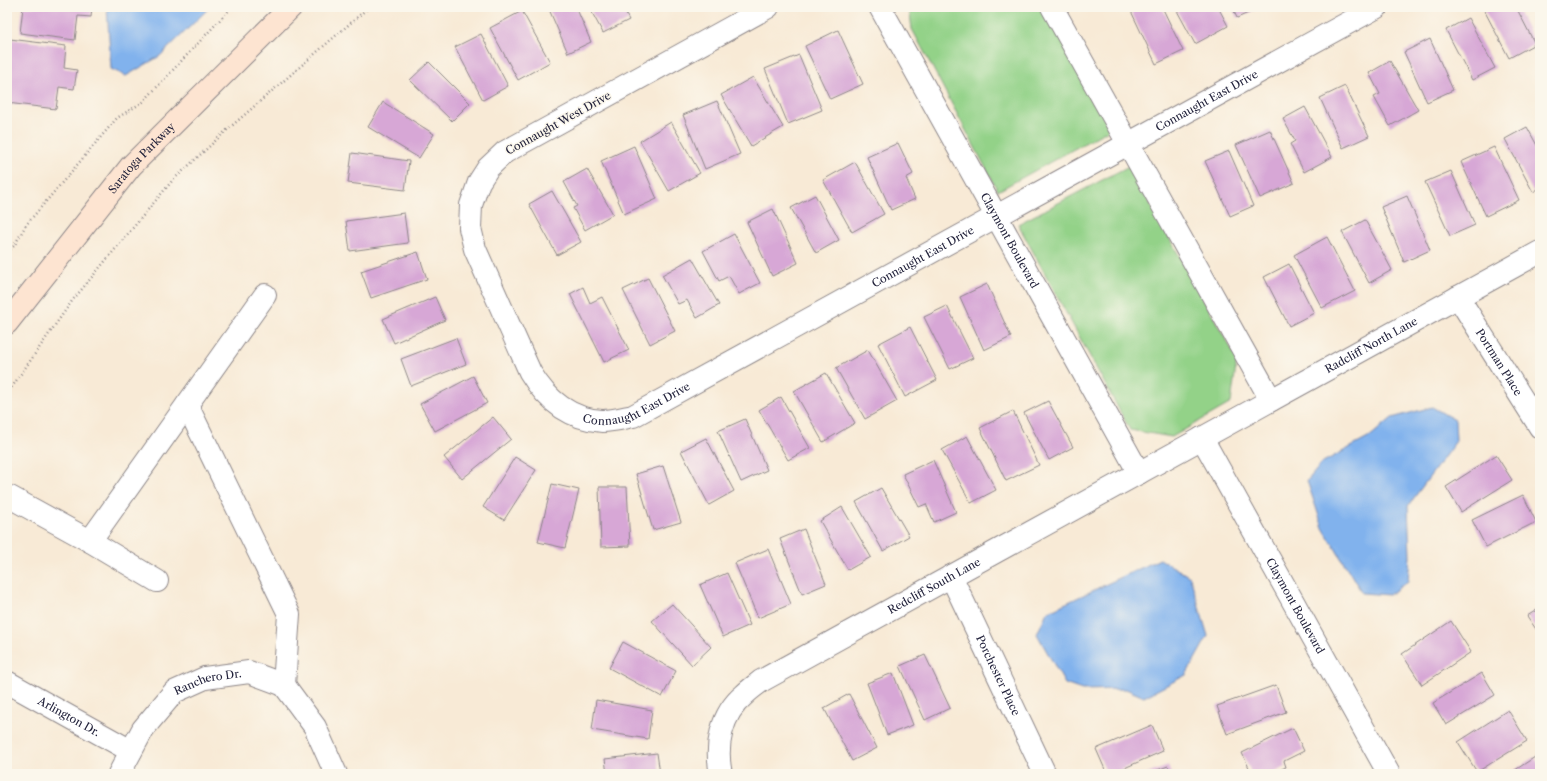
<svg xmlns="http://www.w3.org/2000/svg" width="1547" height="781" font-family="'Libre Caslon Text',serif">
<style>
.green{fill:#93d288;stroke:#5a7a62}
.water{fill:#81b2ed;stroke:#526a94}
.building{fill:#d7a7d6}
.lines{fill:none;stroke-linecap:round;stroke-linejoin:round}
.street-casing{stroke:#8d8688;stroke-width:24}
.secondary-casing{stroke:#8d8688;stroke-width:24}
.path{stroke:#8d8688;stroke-width:2.5;stroke-dasharray:1 3;stroke-linecap:butt}
.street{stroke:#fff;stroke-width:22}
.secondary{stroke:#fde4d1;stroke-width:22}
.labels{text-anchor:middle;dominant-baseline:central;stroke-width:3;stroke-linejoin:round;paint-order:stroke}
.street-label{font-size:11px;fill:#22223b;stroke:#fbf7ec}
</style>
<rect width="100%" height="100%" fill="#fbf7ec"/>
<filter id="ink" filterUnits="userSpaceOnUse"><feTurbulence type="fractalNoise" baseFrequency=".025" numOctaves="2"/><feDisplacementMap in="SourceGraphic" scale="8" xChannelSelector="R" yChannelSelector="G"/><feConvolveMatrix kernelMatrix="1 2 1 2 8 2 1 2 1" color-interpolation-filters="sRGB"/></filter>
<filter id="wash" filterUnits="userSpaceOnUse"><feTurbulence type="fractalNoise" baseFrequency=".012" numOctaves="4" result="noise"/><feDisplacementMap in="SourceGraphic" scale="16" xChannelSelector="R" yChannelSelector="G"/><feGaussianBlur stdDeviation="0.9" result="paint"/><feColorMatrix in="noise" values="0 0 0 0 0 0 0 0 0 0 0 0 0 0 0 0 0 1.4 0 .05"/><feComposite in="paint" operator="in"/></filter>
<g filter="url(#wash)">
<rect width="100%" height="100%" fill="#f8ead6"/>
<g class="green">
<path d="M909 7H1045L1112 128 998 191 912 29Z"/>
<path d="M1129 166 1237 359 1231 403 1172 437 1130 430 1018 224Z"/>
</g>
<g class="water">
<path d="M107 7H207V10L160 56 126 76 111 69Z"/>
<path d="M1432 407 1455 420 1456 441 1408 506 1410 556 1408 581 1389 595 1362 593 1323 528 1307 481 1323 462 1368 438 1392 418Z"/>
<path d="M1160 559 1190 577 1208 636 1186 675 1144 697 1126 689 1082 690 1065 684 1037 634 1047 612Z"/>
</g>
<g id="blocks">
<g class="building">
<path d="M23 7H92L91 17 78 16 75 40 20 33Z"/>
<path d="M548 7H576L591 42 568 53Z"/>
<path d="M589 7H622L629 20 603 33Z"/>
<path d="M1135 7H1162L1183 51 1156 64 1130 9Z"/>
<path d="M1175 7H1218L1228 26 1195 44Z"/>
<path d="M1232 7H1262L1237 18Z"/>
<path d="M1486 7H1516L1535 44 1509 58 1483 8Z"/>
<path d="M522 11 550 62 518 80 490 28Z"/>
<path d="M1468 18 1495 68 1472 80 1446 30Z"/>
<path d="M838 30 863 84 830 99 805 46Z"/>
<path d="M481 34 508 86 483 100 455 47Z"/>
<path d="M10 39 66 46 64 68 77 70 74 89 59 87 56 109 7 103V66Z"/>
<path d="M1430 39 1453 90 1427 102 1404 52Z"/>
<path d="M799 55 822 110 788 124 765 69Z"/>
<path d="M1390 61 1418 110 1390 126 1374 97 1380 94 1369 73Z"/>
<path d="M429 62 470 103 452 121 410 80Z"/>
<path d="M753 77 783 127 751 146 721 95Z"/>
<path d="M1345 86 1369 136 1343 148 1320 98Z"/>
<path d="M717 101 740 154 705 169 683 115Z"/>
<path d="M383 102 434 134 419 158 368 127Z"/>
<path d="M1305 107 1332 157 1304 172 1290 144 1295 141 1283 119Z"/>
<path d="M671 122 700 173 669 191 640 141Z"/>
<path d="M1527 127 1540 151V188L1533 192 1505 139Z"/>
<path d="M1270 130 1294 183 1260 198 1236 145Z"/>
<path d="M898 143 913 174 906 178 915 199 891 210 867 157Z"/>
<path d="M634 146 657 199 624 214 601 161Z"/>
<path d="M1494 147 1519 200 1486 216 1461 162Z"/>
<path d="M1229 151 1253 206 1230 216 1205 161Z"/>
<path d="M352 153 409 161 405 190 348 183Z"/>
<path d="M855 162 884 214 852 232 823 180Z"/>
<path d="M587 169 613 214 585 230 573 208 577 206 564 182Z"/>
<path d="M1451 171 1475 225 1450 236 1425 182Z"/>
<path d="M552 191 581 242 557 255 529 204Z"/>
<path d="M815 195 839 240 816 253 791 208Z"/>
<path d="M1407 196 1430 250 1404 262 1381 207Z"/>
<path d="M773 209 798 263 772 276 747 222Z"/>
<path d="M404 213 408 243 350 251 346 221Z"/>
<path d="M1365 220 1392 270 1369 283 1342 232Z"/>
<path d="M734 234 760 283 739 294 729 276 719 281 703 251Z"/>
<path d="M1327 237 1355 291 1322 308 1294 255Z"/>
<path d="M418 252 427 279 371 298 361 271Z"/>
<path d="M692 258 719 305 697 318 687 300 678 304 662 275Z"/>
<path d="M1289 264 1314 313 1289 326 1264 277Z"/>
<path d="M648 278 675 331 650 344 623 290Z"/>
<path d="M987 284 1011 337 984 350 960 297Z"/>
<path d="M583 287 590 303 602 297 629 350 604 362 570 294Z"/>
<path d="M435 297 445 320 394 343 383 319Z"/>
<path d="M947 306 973 358 950 369 924 317Z"/>
<path d="M910 327 937 380 905 397 878 344Z"/>
<path d="M456 338 466 364 411 386 401 359Z"/>
<path d="M868 350 897 401 865 419 836 368Z"/>
<path d="M826 373 855 423 823 442 794 391Z"/>
<path d="M473 376 487 403 435 431 420 404Z"/>
<path d="M781 397 810 448 788 460 759 410Z"/>
<path d="M1048 401 1073 447 1049 460 1024 413Z"/>
<path d="M1013 411 1039 465 1006 481 980 428Z"/>
<path d="M493 417 511 439 462 479 444 457Z"/>
<path d="M745 419 767 470 741 482 718 431Z"/>
<path d="M967 436 996 490 971 503 942 450Z"/>
<path d="M706 438 734 491 709 505 681 451Z"/>
<path d="M1496 455 1512 480 1461 512 1446 487Z"/>
<path d="M515 457 536 470 504 520 483 507Z"/>
<path d="M933 460 956 512 934 522 926 504 919 507 903 474Z"/>
<path d="M663 466 681 522 653 530 636 474Z"/>
<path d="M552 484 579 490 565 548 538 542Z"/>
<path d="M599 487H627L630 546 601 547Z"/>
<path d="M881 488 909 536 883 551 856 502Z"/>
<path d="M1523 495 1536 522 1486 547 1472 520Z"/>
<path d="M842 507 871 557 848 570 820 521Z"/>
<path d="M804 529 826 584 802 594 780 539Z"/>
<path d="M768 549 791 604 758 618 735 563Z"/>
<path d="M727 573 750 625 723 637 700 585Z"/>
<path d="M672 604 711 647 692 665 652 621Z"/>
<path d="M1540 608V635L1527 616Z"/>
<path d="M1451 621 1471 652 1422 685 1402 654Z"/>
<path d="M623 642 676 671 662 697 609 668Z"/>
<path d="M925 655 950 708 925 720 900 666Z"/>
<path d="M893 673 913 725 887 735 867 683Z"/>
<path d="M1482 673 1495 695 1446 725 1433 703Z"/>
<path d="M1276 685 1286 712 1227 734 1217 706Z"/>
<path d="M849 694 877 748 852 761 824 708Z"/>
<path d="M596 700 652 710 648 739 592 730Z"/>
<path d="M1508 710 1527 741 1477 772 1458 742Z"/>
<path d="M1152 725 1163 751 1111 774H1107L1096 749Z"/>
<path d="M1293 728 1304 751 1284 761 1286 767 1271 774H1252L1242 753Z"/>
<path d="M657 753 660 774H607L605 759Z"/>
<path d="M1535 757 1540 765V774H1509Z"/>
<path d="M1168 766 1171 774H1147Z"/>
</g>
</g>
</g>
<g filter="url(#ink)">
<use href="#blocks" fill-opacity="0" stroke="#8d8688" stroke-width="1"/>
<g class="lines">
<g class="street-casing">
<g id="street">
<path id="s1" d="M768 7 505 152 488 168 479 182 471 205 470 228 475 249 530 372C546 399 569 419 602 421 613 421 623 418 633 416L1377 7"/>
<path id="s2" d="M880 7 1139 473"/>
<path d="M1052 7 1271 400"/>
<path id="s3" d="M1458 297 1540 427"/>
<path d="M187 405 289 614 284 685"/>
<path id="s4" d="M1202 438 1389 774"/>
<path d="M10 497 90 541 157 581"/>
<path d="M90 541 265 295"/>
<path id="s5" d="M951 576 1045 774"/>
<path id="s6" d="M7 682 131 751"/>
<path id="s7" d="M119 774 143 729 174 692 205 678 249 672 284 685 315 727 336 774"/>
<path id="s8" d="M721 774C715 746 721 714 744 695 749 690 755 686 761 681L1540 252"/>
</g>
</g>
<g class="secondary-casing">
<g id="secondary">
<path id="s9" d="M7 323 131 166 291 7"/>
</g>
</g>
<g class="path">
<path d="M7 252 14 246 26 225 117 118 143 102 232 7"/>
<path d="M7 394 72 301 172 181 227 130 369 7"/>
</g>
<use href="#street" class="street"/>
<use href="#secondary" class="secondary"/>
</g>
</g>
<g class="labels">
<g class="street-label">
<text stroke="none"><textPath href="#s1" startOffset="1321">Connaught East Drive</textPath></text>
<text transform="translate(558 123) rotate(-29)">Connaught West Drive</text>
<text stroke="none"><textPath href="#s9" startOffset="213">Saratoga Parkway</textPath></text>
<text stroke="none"><textPath href="#s2" startOffset="267">Claymont Boulevard</textPath></text>
<text stroke="none"><textPath href="#s1" startOffset="997">Connaught East Drive</textPath></text>
<text stroke="none"><textPath href="#s8" startOffset="805">Radcliff North Lane</textPath></text>
<text stroke="none"><textPath href="#s3" startOffset="77">Portman Place</textPath></text>
<text stroke="none"><textPath href="#s1" startOffset="673">Connaught East Drive</textPath></text>
<text stroke="none"><textPath href="#s8" startOffset="306">Redcliff South Lane</textPath></text>
<text stroke="none"><textPath href="#s4" startOffset="192">Claymont Boulevard</textPath></text>
<text stroke="none"><textPath href="#s5" startOffset="110">Porchester Place</textPath></text>
<text stroke="none"><textPath href="#s7" startOffset="135">Ranchero Dr.</textPath></text>
<text stroke="none"><textPath href="#s6" startOffset="71">Arlington Dr.</textPath></text>
</g>
</g>
<rect width="1547" height="781" fill="none" stroke="#fbf7ec" stroke-width="24"/>
</svg>
